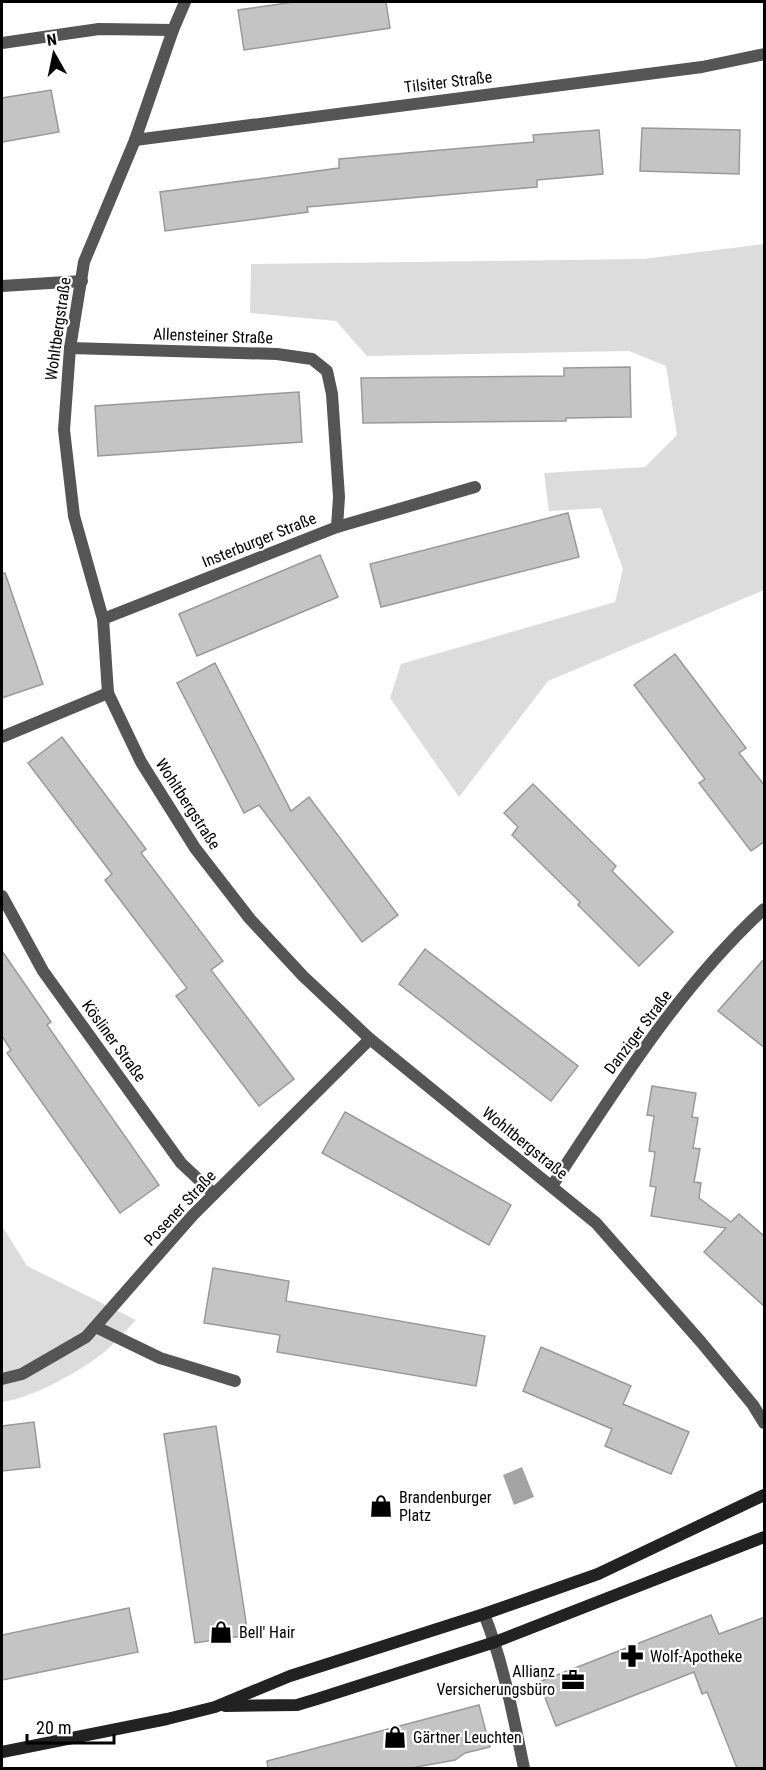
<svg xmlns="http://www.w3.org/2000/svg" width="766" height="1770" font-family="'Roboto Condensed',sans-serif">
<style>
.green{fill:#dcdcdc}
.water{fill:#a3a3a3}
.building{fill:#c4c4c4;stroke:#999;stroke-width:1.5}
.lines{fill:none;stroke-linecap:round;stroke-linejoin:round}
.lane{stroke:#555;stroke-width:12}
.street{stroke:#555;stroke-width:12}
.secondary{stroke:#222;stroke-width:12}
.labels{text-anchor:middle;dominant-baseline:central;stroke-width:4.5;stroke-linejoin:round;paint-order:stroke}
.street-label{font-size:16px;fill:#000;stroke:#fff}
.poi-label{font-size:16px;fill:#000;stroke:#fff;text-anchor:start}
</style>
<rect width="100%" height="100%" fill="#fff"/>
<g class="green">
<path d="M764 244V590L548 681 459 797 390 698 401 664 615 602 623 569 601 508 549 511 544 473 645 467 677 435 666 366 629 351 367 356 336 321 250 313 251 264 643 259Z"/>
<path d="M2 1226 27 1266 136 1320C127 1329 119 1338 110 1347 88 1368 31 1399 2 1402Z"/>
</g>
<path class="water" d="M522 1467 534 1497 514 1505 503 1475Z"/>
<g class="building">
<path d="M294 2H386L390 28 244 50 238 10Z"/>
<path d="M51 90 59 132 2 142V98Z"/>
<path d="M642 128 740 130 739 174 640 171Z"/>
<path d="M599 130 603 174 537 180V187L307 207 308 212 165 231 160 192 339 168V159L534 142 533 135Z"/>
<path d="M630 367 631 417 566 418V421L363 423 361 378 564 376V368Z"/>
<path d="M299 392 302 442 98 456 95 406Z"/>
<path d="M568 513 579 557 381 607 370 564Z"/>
<path d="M320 555 338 597 197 656 179 614Z"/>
<path d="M5 573 43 684 2 698V574Z"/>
<path d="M675 654 746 748 739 753 765 786V841L751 851 699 783 705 779 634 685Z"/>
<path d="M215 663 291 811 309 797 398 915 362 942 259 805 244 813 177 683Z"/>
<path d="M62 737 146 849 141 853 223 961 211 970 294 1079 259 1106 176 996 187 988 105 880 112 874 28 763Z"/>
<path d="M533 784 616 866 612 871 673 932 639 966 578 905 580 902 512 835 518 827 504 813Z"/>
<path d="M425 949 578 1066 551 1101 399 984Z"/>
<path d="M2 951 51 1022 47 1025 159 1185 120 1213 7 1053 11 1050 2 1036Z"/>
<path d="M765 958V1048L718 1011Z"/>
<path d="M652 1086 696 1093 692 1117 698 1118 693 1148 700 1149 694 1182 701 1183 699 1198 731 1222 739 1214 765 1237V1307L704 1252 726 1228 651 1216 656 1187 650 1186 655 1152 649 1151 654 1116 647 1115Z"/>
<path d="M345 1112 511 1205 489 1245 322 1153Z"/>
<path d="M213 1268 289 1281 286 1301 485 1336 476 1386 277 1352 280 1335 204 1323Z"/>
<path d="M541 1347 631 1386 623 1404 689 1432 671 1474 605 1446 612 1429 523 1391Z"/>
<path d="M34 1422 40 1467 2 1471V1426Z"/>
<path d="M216 1426 248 1635 195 1643 164 1434Z"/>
<path d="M129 1608 138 1652 2 1680V1635Z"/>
<path d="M711 1615 719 1634 765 1617V1768H737L707 1692 702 1694 694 1672 556 1726 539 1682Z"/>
<path d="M479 1705 490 1747 465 1753 455 1760 411 1768H268L267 1761Z"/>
</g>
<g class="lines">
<g class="lane">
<path d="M2 286 82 281"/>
<path d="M337 527 475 487"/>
<path d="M96 1327 160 1358 235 1381"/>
<path d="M484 1614C504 1664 513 1716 524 1768"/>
</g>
<g class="street">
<path d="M185 2 173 30 135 140 84 262 70 348 64 430 74 516 103 619 108 693 141 762 195 848 250 919 303 976 370 1039 596 1223 701 1342 753 1405 764 1423"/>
<path d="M2 43 99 29 173 30"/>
<path d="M135 140 702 67 764 54"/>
<path d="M70 348 277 354 312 359 327 371 332 394 339 497 337 527 103 619"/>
<path d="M2 737 108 693"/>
<path d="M2 896 43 971 181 1163 214 1194"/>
<path d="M552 1186C616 1089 678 988 764 909"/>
<path d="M2 1379 22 1374 86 1337 193 1215 370 1039"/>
</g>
<g class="secondary">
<path d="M225 1706 297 1705 317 1699 495 1642 764 1537"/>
<path d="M2 1752 167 1719 215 1707 290 1676 484 1614 598 1574 764 1495"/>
</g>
</g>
<defs>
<g id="shop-bare" transform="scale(1.8)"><path d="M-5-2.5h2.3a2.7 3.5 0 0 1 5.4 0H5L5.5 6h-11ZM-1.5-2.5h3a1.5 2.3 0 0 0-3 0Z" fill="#000" stroke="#fff" stroke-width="2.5" paint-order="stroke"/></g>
<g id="pharmacy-bare" transform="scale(1.8)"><path d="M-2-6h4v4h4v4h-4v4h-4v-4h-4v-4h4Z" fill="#000" stroke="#fff" stroke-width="2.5" paint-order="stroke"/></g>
<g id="office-bare" transform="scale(1.8)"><path d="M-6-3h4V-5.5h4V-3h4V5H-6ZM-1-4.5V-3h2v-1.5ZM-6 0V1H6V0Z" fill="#000" stroke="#fff" stroke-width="2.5" paint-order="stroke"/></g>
</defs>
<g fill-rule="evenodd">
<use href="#shop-bare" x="381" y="1506"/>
<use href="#shop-bare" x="221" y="1632"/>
<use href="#pharmacy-bare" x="632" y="1656"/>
<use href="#office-bare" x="573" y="1680"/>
<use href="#shop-bare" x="395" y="1737"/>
</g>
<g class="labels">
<g class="street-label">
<text transform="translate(448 82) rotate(-7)">Tilsiter Straße</text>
<text transform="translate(58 329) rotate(-82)">Wohltbergstraße</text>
<text transform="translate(213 336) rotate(2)">Allensteiner Straße</text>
<text transform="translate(259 540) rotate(-22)">Insterburger Straße</text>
<text transform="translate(188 804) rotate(57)">Wohltbergstraße</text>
<text transform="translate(638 1032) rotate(-53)">Danziger Straße</text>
<text transform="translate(114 1041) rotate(54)">Kösliner Straße</text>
<text transform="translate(525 1143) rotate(39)">Wohltbergstraße</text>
<text transform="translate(180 1208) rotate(-47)">Posener Straße</text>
</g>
<g class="poi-label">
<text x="399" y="1497">Brandenburger<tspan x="399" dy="18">Platz</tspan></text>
<text x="239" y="1632">Bell' Hair</text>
<text x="650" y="1656">Wolf-Apotheke</text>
<text x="555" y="1671" text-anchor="end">Allianz<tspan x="555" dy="18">Versicherungsbüro</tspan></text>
<text x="413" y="1737">Gärtner Leuchten</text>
</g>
</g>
<rect width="766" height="1770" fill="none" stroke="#000000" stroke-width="6"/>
<g transform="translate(54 54) rotate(351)" stroke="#ffffff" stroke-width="4.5" paint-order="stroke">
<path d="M0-4.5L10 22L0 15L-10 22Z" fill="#000000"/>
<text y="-9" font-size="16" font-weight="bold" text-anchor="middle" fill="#000000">N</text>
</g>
<path d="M27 1734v9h87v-9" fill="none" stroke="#000000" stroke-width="3"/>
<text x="36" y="1734" font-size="18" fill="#000000" stroke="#ffffff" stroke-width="4.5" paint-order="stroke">20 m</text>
</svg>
